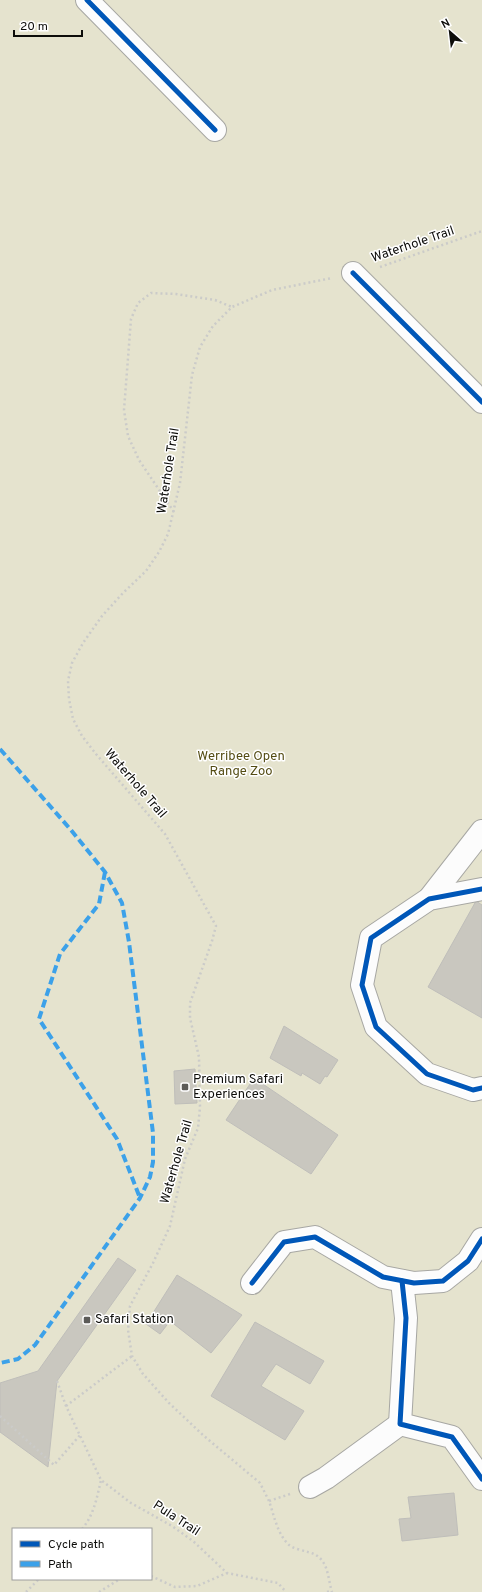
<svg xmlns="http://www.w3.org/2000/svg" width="482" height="1592" font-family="Overpass,sans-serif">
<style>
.green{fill:#e5e3ce;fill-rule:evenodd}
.building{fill:#c9c7bf;stroke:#bfbeba}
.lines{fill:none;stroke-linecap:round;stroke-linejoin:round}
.street-casing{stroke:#a7a7a3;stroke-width:24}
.path{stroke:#cbcbc9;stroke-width:2.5;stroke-dasharray:2 3;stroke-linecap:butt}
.street{stroke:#fcfcfc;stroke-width:22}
.quiet{stroke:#3ca1e9;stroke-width:4;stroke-dasharray:8 4;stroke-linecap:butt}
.cycleway-casing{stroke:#fff;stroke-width:8}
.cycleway{stroke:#0057b8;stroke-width:5}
.poi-dot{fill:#5c5b58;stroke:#fff;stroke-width:1.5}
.labels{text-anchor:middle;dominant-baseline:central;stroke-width:3;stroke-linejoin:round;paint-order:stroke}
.street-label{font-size:13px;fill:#0d0d0a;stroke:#fff}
.park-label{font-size:13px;fill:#544c13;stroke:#fff}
.poi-label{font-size:13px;fill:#0d0d0a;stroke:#fff;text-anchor:start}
</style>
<rect width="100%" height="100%" fill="#eeede8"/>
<path class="green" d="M0 0H482V1592H0ZM13 1529H151V1579H13Z"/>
<g class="building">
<path d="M476 901 482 905V1018L428 987Z"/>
<path d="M284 1026 338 1060 327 1077 325 1076 320 1084 302 1073 301 1076 270 1058Z"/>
<path d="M195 1069 197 1103 175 1104 174 1071Z"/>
<path d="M254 1078 338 1135 311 1174 226 1120Z"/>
<path d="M118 1258 136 1270 57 1381 48 1467 0 1432V1383L38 1371Z"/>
<path d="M177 1275 242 1315 211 1353 170 1321 160 1334 146 1324Z"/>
<path d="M255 1322 324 1361 310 1384 276 1364 261 1386 304 1411 285 1440 211 1396Z"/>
<path d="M454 1493 458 1535 402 1541 399 1519 411 1518 408 1497Z"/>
</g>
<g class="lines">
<g class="street-casing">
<g id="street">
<path d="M87 0 215 130"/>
<path d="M353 273 482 402"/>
<path d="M482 889 429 899 371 938 362 985 376 1027 427 1074 473 1090 482 1088"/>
<path d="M429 899 482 831"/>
<path d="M402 1281 406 1318 400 1424 452 1437 482 1479"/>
<path d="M252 1283 284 1242 315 1237 383 1277 414 1283 443 1281 468 1261 482 1239"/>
<path d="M310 1487 326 1478 400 1424"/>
</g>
</g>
<g class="path">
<path d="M380 267 482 231"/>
<path d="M174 512 139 460 128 436 124 410 131 319 138 303 151 293 176 294 215 300 232 307"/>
<path d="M57 1381 66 1406 101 1480 131 1503 172 1526 193 1541 227 1573 278 1583 286 1592"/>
<path d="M66 1406 132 1356"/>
<path d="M0 1416 54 1465 81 1434"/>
<path d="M290 1494 269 1501C274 1515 277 1533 288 1544 293 1549 302 1550 308 1552 329 1557 327 1576 332 1592"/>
<path d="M269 1501 260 1483 204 1436 169 1403 143 1374 132 1356 128 1330 130 1306 153 1263 170 1226 185 1159 198 1128 200 1107 199 1057 190 1018V1003L212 941 216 926 165 834 96 754 82 736 73 719 69 699 68 681 72 663 83 643 102 616 123 593 146 571 159 552 168 534 180 483 192 375 200 347 213 326 232 307 272 290 332 278"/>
<path d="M82 1529C94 1515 97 1497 101 1480"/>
<path d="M151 1576 175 1587 197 1586 227 1573"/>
<path d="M26 1592 39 1579"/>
<path d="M99 1592 120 1579"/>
<path d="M327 1592 331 1591"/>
</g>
<use href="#street" class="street"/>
<g class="quiet">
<path d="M0 749 71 830 105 872 122 903 129 942 153 1133V1162L150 1177 140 1198 35 1345 18 1359 0 1363"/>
<path d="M105 872 99 904 60 954 39 1019 117 1139 140 1198"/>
</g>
<g class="cycleway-casing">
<g id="cycleway">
<path d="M87 0 215 130"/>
<path d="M353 273 482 402"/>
<path d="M482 889 429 899 371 938 362 985 376 1027 427 1074 473 1090 482 1088"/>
<path d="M402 1281 406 1318 400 1424 452 1437 482 1479"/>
<path d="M252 1283 284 1242 315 1237 383 1277 414 1283 443 1281 468 1261 482 1239"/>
</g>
</g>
<use href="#cycleway" class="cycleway"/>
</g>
<g class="poi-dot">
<rect x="181" y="1083" width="8" height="8" rx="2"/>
<rect x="83" y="1316" width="8" height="8" rx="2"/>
</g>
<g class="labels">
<g class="street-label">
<text transform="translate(413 245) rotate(-19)">Waterhole Trail</text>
<text transform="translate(169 471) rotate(-81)">Waterhole Trail</text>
<text transform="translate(135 784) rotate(49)">Waterhole Trail</text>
<text transform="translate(177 1162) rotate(-74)">Waterhole Trail</text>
<text transform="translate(176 1519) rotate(33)">Pula Trail</text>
</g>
<g class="park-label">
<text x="241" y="757">Werribee Open<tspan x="241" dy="15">Range Zoo</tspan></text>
</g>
<g class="poi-label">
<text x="193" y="1080">Premium Safari<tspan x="193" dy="15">Experiences</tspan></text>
<text x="95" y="1320">Safari Station</text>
</g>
</g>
<rect x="12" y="1528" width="140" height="52" fill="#ffffff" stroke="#9e9e9d"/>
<rect x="20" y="1541" width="20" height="6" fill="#0057b8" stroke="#9e9e9d"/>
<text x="48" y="1548" font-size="12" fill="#0d0d0a">Cycle path</text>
<rect x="20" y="1561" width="20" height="6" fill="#3ca1e9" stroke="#9e9e9d"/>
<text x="48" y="1568" font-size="12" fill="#0d0d0a">Path</text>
<g transform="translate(450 32) rotate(332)" stroke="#ffffff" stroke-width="3" paint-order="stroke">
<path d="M0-3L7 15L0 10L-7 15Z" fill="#0d0d0a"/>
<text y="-6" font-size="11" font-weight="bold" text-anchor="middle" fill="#0d0d0a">N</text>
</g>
<path d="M14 30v6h68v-6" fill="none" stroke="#0d0d0a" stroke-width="2"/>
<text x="20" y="30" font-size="12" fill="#0d0d0a" stroke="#ffffff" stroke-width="3" paint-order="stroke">20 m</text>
</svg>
